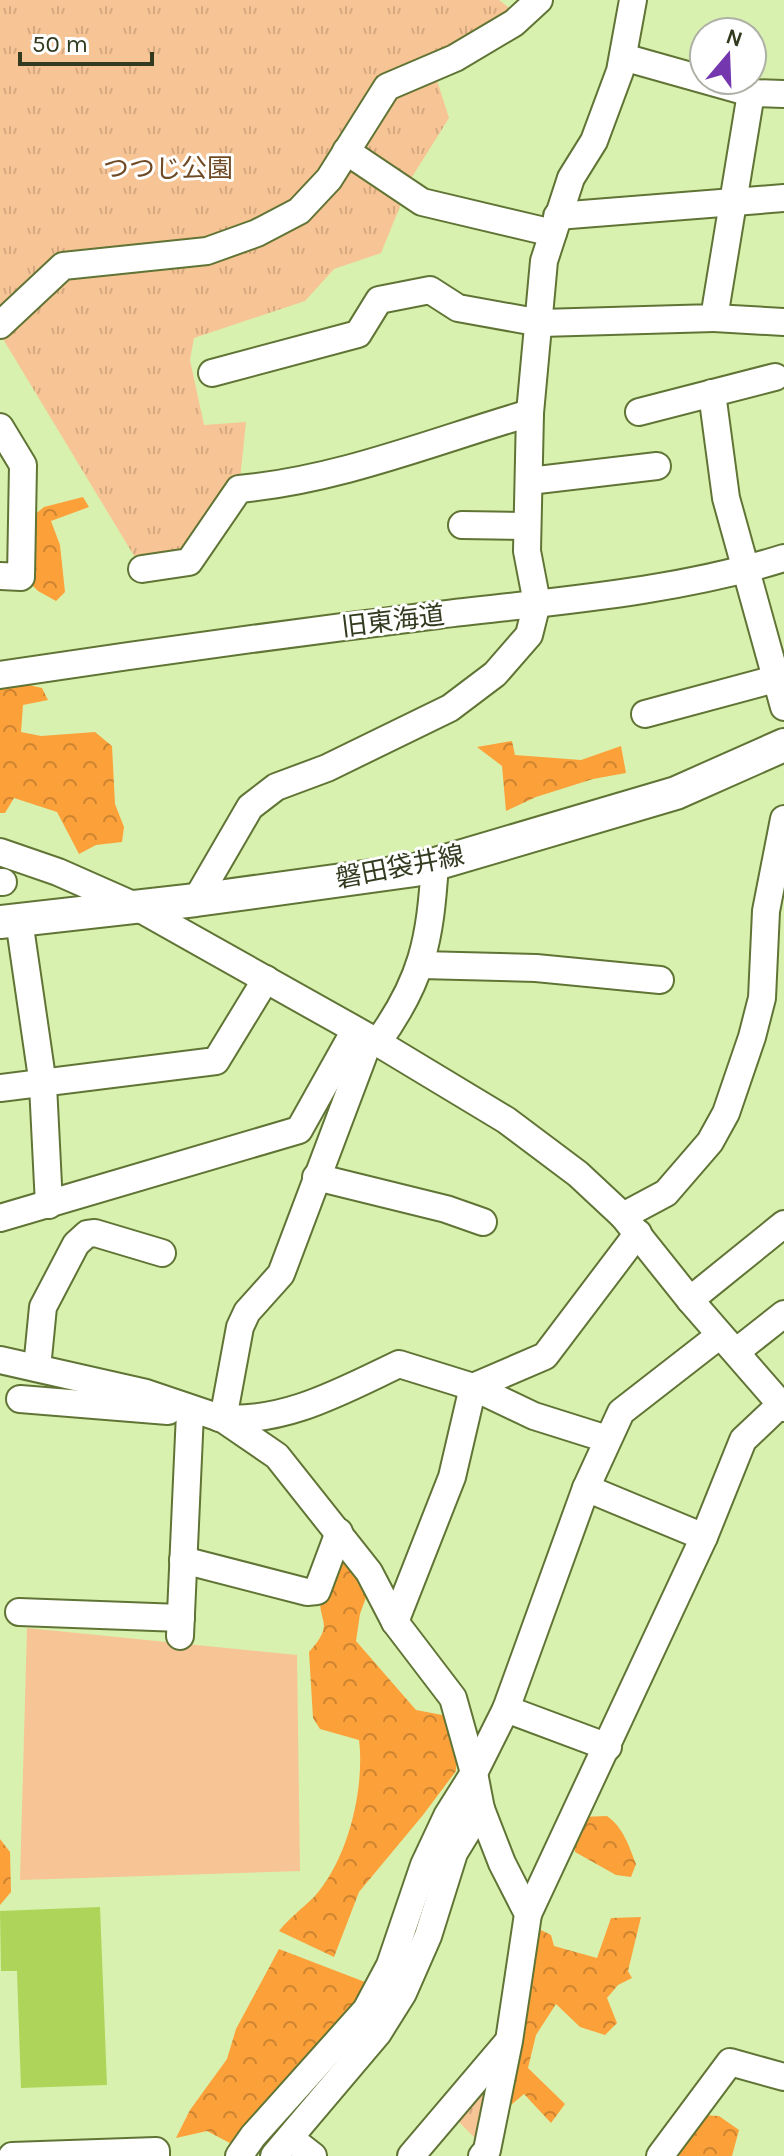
<svg xmlns="http://www.w3.org/2000/svg" width="784" height="2156" font-family="Karla,'Noto Sans JP',sans-serif">
<style>
.forest{fill:url(#forest-crowns)}
.park{fill:url(#park-tufts)}
.garden{fill:#f7c495}
.water{fill:#aed459}
.lines{fill:none;stroke-linecap:round;stroke-linejoin:round}
.minor-casing{stroke:#607435;stroke-width:30}
.major-casing{stroke:#607435;stroke-width:36}
.minor{stroke:#fff;stroke-width:26}
.major{stroke:#fff;stroke-width:32}
.labels{text-anchor:middle;dominant-baseline:central;stroke-width:6;stroke-linejoin:round;paint-order:stroke}
.park-label{font-size:26px;fill:#704a24;stroke:#fff}
.street-label{font-size:26px;fill:#323b20;stroke:#fff}
</style>
<defs>
<pattern id="forest-crowns" width="20" height="18" patternUnits="userSpaceOnUse" patternTransform="scale(2)"><rect width="20" height="18" fill="#fca03a"/><path d="M2 6a3 3 0 1 1 6 0M12 15a3 3 0 1 1 6 0" fill="none" stroke="#cd8430"/></pattern>
<pattern id="park-tufts" width="24" height="20" patternUnits="userSpaceOnUse" patternTransform="scale(2)"><rect width="24" height="20" fill="#f7c495"/><path d="M3 7l-1-3M5 7V3M7 7l1-3M15 17l-1-3M17 17v-4M19 17l1-3" fill="none" stroke="#d4a980"/></pattern>
</defs>
<rect width="100%" height="100%" fill="#d9f1ae"/>
<g class="forest">
<path d="M83 497 89 507 51 521 60 545 65 592 56 601 38 591 27 580 34 515 44 507Z"/>
<path d="M29 685 42 688 48 700 23 705 21 732 41 736 95 732 112 746 115 804 124 827 122 842 96 845 79 854 57 812 14 798 5 813H0V688Z"/>
<path d="M512 741 515 755 581 760 621 746 626 773 593 779 536 797 506 811 502 766 477 747Z"/>
<path d="M339 1532 373 1578 360 1614 356 1641 416 1710 458 1718 456 1771 423 1815 359 1892 334 1957 279 1931C289 1918 302 1909 314 1897 348 1860 365 1788 359 1740L320 1729 313 1718 309 1652C337 1621 316 1623 321 1594 324 1573 333 1552 339 1532Z"/>
<path d="M607 1816C623 1827 629 1846 636 1864L631 1877 616 1875 575 1852 573 1833 580 1817Z"/>
<path d="M0 1839 10 1852 11 1892 0 1905Z"/>
<path d="M641 1917 628 1971 632 1978 618 1985 607 1998 617 2023 605 2035 580 2027 556 2004 536 2035 528 2068 565 2104 551 2123 524 2094 499 2115 535 1938 541 1930 551 1935 554 1946 597 1958 611 1918Z"/>
<path d="M279 1949 378 1987 243 2150 207 2131 176 2138 190 2110 227 2059 236 2029Z"/>
<path d="M702 2115 719 2116 739 2130 732 2156H670Z"/>
</g>
<g class="park">
<path d="M0 0H499L521 17 433 68 449 118 412 177 381 253 334 269 305 301 194 338 190 360 204 425 246 422 239 489 189 562 142 569 0 334Z"/>
<path d="M509 2041 487 2150 449 2112Z"/>
</g>
<path class="garden" d="M27 1628 297 1655 300 1871 20 1880Z"/>
<path class="water" d="M100 1907 107 2085 21 2088 17 1971H1L0 1911Z"/>
<g class="lines">
<g class="minor-casing">
<g id="minor">
<path d="M623 57 751 93 784 94"/>
<path d="M346 151 422 202 553 233"/>
<path d="M557 216 784 198"/>
<path d="M714 318 784 322"/>
<path d="M0 325 63 266 207 251 257 233 299 211 329 179 387 87 455 58 514 23 539 0"/>
<path d="M212 373 358 334 379 300 430 290 458 308 541 323 714 318 751 93"/>
<path d="M712 393 726 498 784 707"/>
<path d="M639 412 775 377"/>
<path d="M0 427 23 465 21 577 0 576"/>
<path d="M529 481 657 466"/>
<path d="M462 525 527 526"/>
<path d="M142 569 189 562 239 489C339 480 434 441 530 413"/>
<path d="M0 675C146 653 292 633 438 615 554 601 672 593 784 558"/>
<path d="M645 714 775 679"/>
<path d="M0 852 58 872 135 906 370 1038 506 1120 578 1174 623 1216 690 1300 784 1408"/>
<path d="M0 882H3"/>
<path d="M196 900 250 807 276 787 327 768 450 708 495 674 529 635 537 603 527 551 530 413 544 261 571 178 594 141 620 71 633 0"/>
<path d="M19 920 43 1085 49 1205"/>
<path d="M421 965 536 968 660 980"/>
<path d="M377 1043C423 980 430 940 435 864"/>
<path d="M0 1088 216 1061 266 979"/>
<path d="M316 1177 446 1209 483 1222"/>
<path d="M623 1216 666 1193 710 1142 726 1113 752 1037 762 998 766 911 784 819"/>
<path d="M0 1218 299 1130 355 1030"/>
<path d="M690 1300 784 1224"/>
<path d="M737 1351 784 1314"/>
<path d="M0 1360 146 1393 223 1419 277 1456 369 1572 395 1622 453 1698 474 1773 481 1809 454 1853 428 1936 403 1993 378 2033 274 2156"/>
<path d="M37 1368 43 1307 76 1244 87 1234 95 1233 162 1253"/>
<path d="M20 1399 168 1411"/>
<path d="M219 1418C284 1424 342 1391 399 1364L473 1387 534 1416 607 1439"/>
<path d="M223 1419 240 1327 247 1312 281 1274 370 1038"/>
<path d="M586 1488 704 1537"/>
<path d="M183 1560 307 1592 317 1591 339 1532"/>
<path d="M19 1612 181 1618"/>
<path d="M395 1622 452 1477 473 1387 545 1356 638 1233"/>
<path d="M180 1636 190 1413"/>
<path d="M506 1709 608 1747"/>
<path d="M481 1809 502 1863 528 1914 509 2041 487 2150 482 2156"/>
<path d="M528 1914 704 1537 743 1440 781 1404"/>
<path d="M290 2138 313 2156"/>
<path d="M12 2156 156 2151V2156"/>
<path d="M239 2156 253 2136 366 2010 390 1965 424 1865 447 1816 474 1773 506 1709 586 1488 621 1412 720 1335"/>
<path d="M411 2156 507 2043"/>
<path d="M660 2156 730 2062 784 2077"/>
</g>
</g>
<g class="major-casing">
<path id="major" d="M0 922 196 900 415 870 676 793 784 745"/>
</g>
<use href="#minor" class="minor"/>
<use href="#major" class="major"/>
</g>
<g class="labels">
<g class="park-label">
<text x="168" y="168">つつじ公園</text>
</g>
<g class="street-label">
<text transform="translate(393 621) rotate(-7)">旧東海道</text>
<text transform="translate(400 867) rotate(-11)">磐田袋井線</text>
</g>
</g>
<g transform="translate(728 56) rotate(19)"><circle r="38" fill="#ffffff" stroke="#adb1a6" stroke-width="2"/>
<path d="M0-6L14 30L0 20L-14 30Z" fill="#7437ad"/>
<text y="-12" font-size="22" font-weight="bold" text-anchor="middle" fill="#323b20">N</text>
</g>
<path d="M20 52v12h132v-12" fill="none" stroke="#323b20" stroke-width="4"/>
<text x="32" y="52" font-size="24" fill="#323b20" stroke="#ffffff" stroke-width="6" paint-order="stroke">50 m</text>
</svg>
